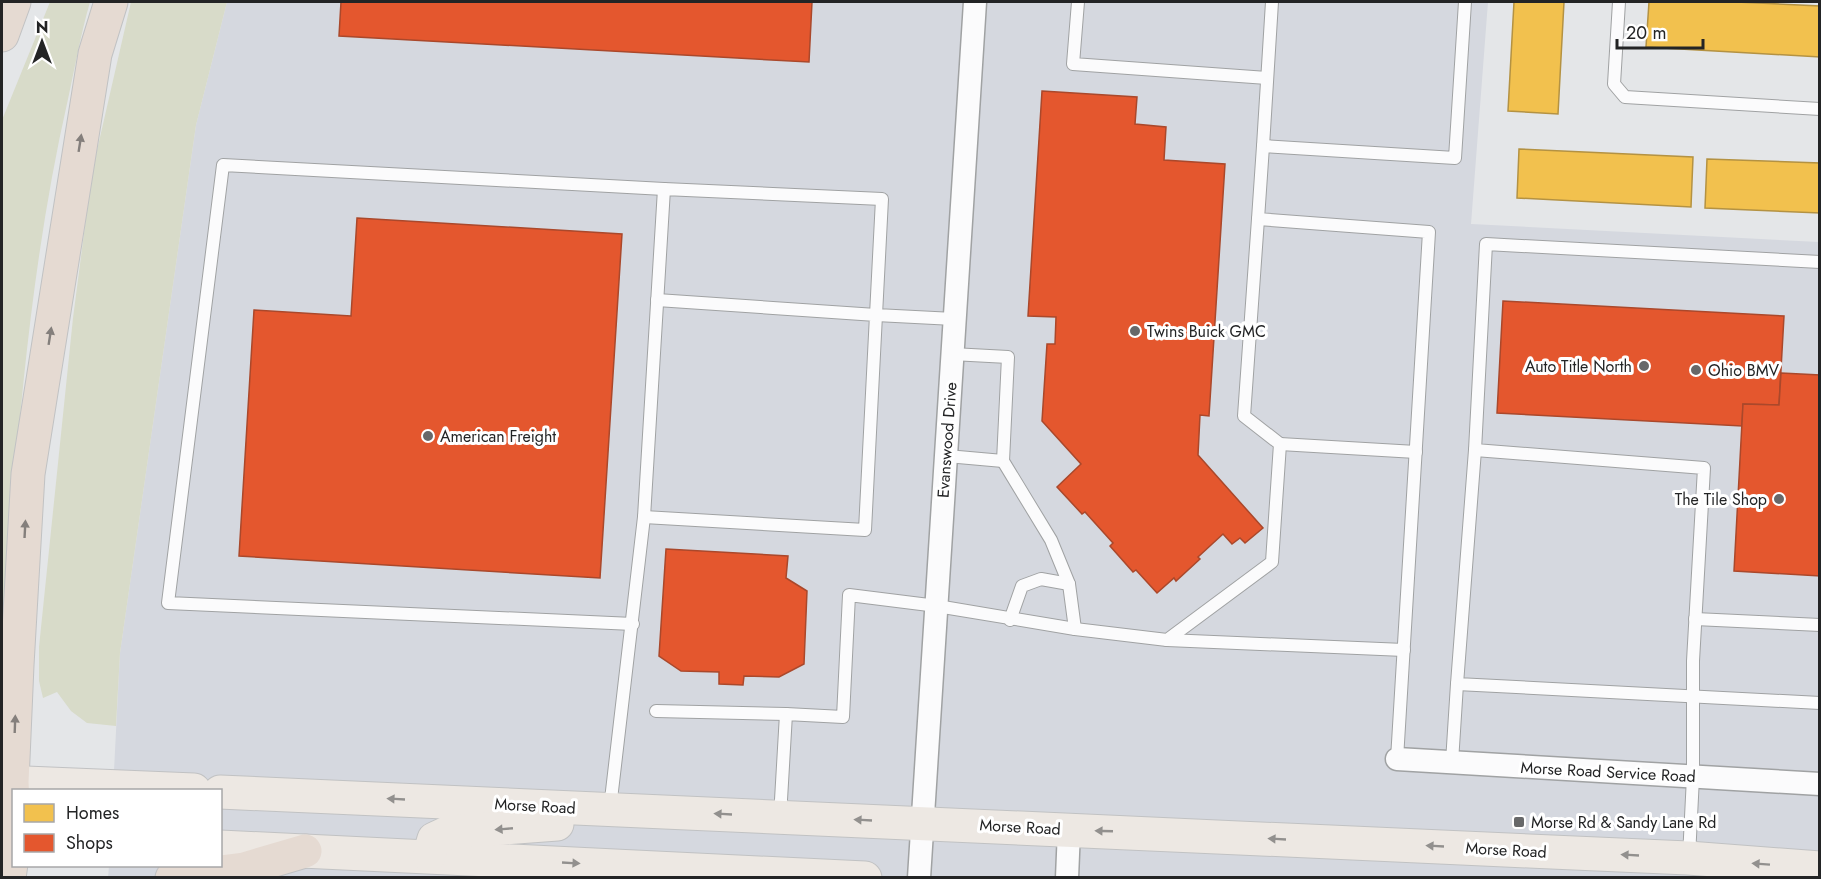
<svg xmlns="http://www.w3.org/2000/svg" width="1821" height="879" font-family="Jost,sans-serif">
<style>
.built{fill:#d5d8df}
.green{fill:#d8dbc9}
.homes{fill:#f2c14e;stroke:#b49242;stroke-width:1.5}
.shops{fill:#e4572e;stroke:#aa482b;stroke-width:1.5}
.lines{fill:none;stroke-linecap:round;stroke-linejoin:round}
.lane-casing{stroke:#a0a2a3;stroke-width:14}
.street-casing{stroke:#a0a2a3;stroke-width:25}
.primary-casing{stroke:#c1c2c3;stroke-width:35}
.highway-casing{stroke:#c1c2c3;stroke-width:35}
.lane{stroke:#fbfbfc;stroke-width:12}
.street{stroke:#fbfbfc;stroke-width:22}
.primary{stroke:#ede8e3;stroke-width:33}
.highway{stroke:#e5dad2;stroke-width:33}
.oneway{fill:#847f7c}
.oneway2{fill:#92908e}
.poi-dot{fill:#676869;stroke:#fff;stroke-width:2}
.labels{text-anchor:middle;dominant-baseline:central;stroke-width:6;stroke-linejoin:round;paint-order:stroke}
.poi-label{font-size:16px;fill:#232425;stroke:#fff;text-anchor:start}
.street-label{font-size:16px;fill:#232425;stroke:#fff}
</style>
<rect width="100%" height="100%" fill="#e4e6e8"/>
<path class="built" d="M227 2H1488L1471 224 1819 242V877L108 878 109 866H220V790H113L120 653 196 125Z"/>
<g class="green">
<path d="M50 2H90C81 33 75 67 68 99 26 284 14 474 2 663V120Z"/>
<path d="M131 2H227L196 125 120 653 116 726 87 723 71 711 57 692 43 698 39 681V647L73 318 92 172Z"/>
</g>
<g class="homes">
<path d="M1514 2H1564L1558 114 1508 111Z"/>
<path d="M1649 2H1736L1820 6V57L1646 47Z"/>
<path d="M1519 149 1693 157 1691 207 1517 198Z"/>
<path d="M1707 159 1820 163V213L1705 208Z"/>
</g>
<g class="shops">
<path d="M341 2H812L809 62 339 36Z"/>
<path d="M1042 91 1137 97 1135 124 1166 127 1164 160 1225 164 1209 416 1200 415 1198 455 1263 528 1245 543 1240 538 1232 544 1223 534 1198 557 1200 559 1176 581 1174 578 1157 593 1136 570 1133 572 1110 546 1113 543 1085 512 1082 514 1057 487 1081 464 1042 421 1047 344H1055L1056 317 1028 316Z"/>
<path d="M357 218 622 234 600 578 239 556 254 310 351 316Z"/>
<path d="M1503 301 1784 316 1779 405 1743 404 1742 426 1497 413Z"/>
<path d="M1781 373 1820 375V576L1734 571 1743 404 1779 405Z"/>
<path d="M666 549 788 556 786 578 807 591 804 664 779 677 744 676 743 685 719 684V672L681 671 659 656Z"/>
</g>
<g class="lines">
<g class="lane-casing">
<g id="lane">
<path d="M1078 2 1073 64 1267 78"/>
<path d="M1619 2 1614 84 1625 97 1820 109"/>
<path d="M1263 146 1272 2"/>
<path d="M952 354 1008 357 1003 461 1051 540 1069 584 1075 629"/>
<path d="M1280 444 1416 452"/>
<path d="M1475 450 1457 684 1820 703"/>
<path d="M947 456 1003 461"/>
<path d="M644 517 865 530 876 315 657 300"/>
<path d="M1695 619 1820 625"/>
<path d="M1010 620 1022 586 1041 579 1069 584"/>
<path d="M633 624 168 603 223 165 664 189"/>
<path d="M1167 640 1404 650"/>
<path d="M656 711 786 714"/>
<path d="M1397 759 1429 232 1258 219 1263 146 1455 158 1465 2"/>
<path d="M1452 762 1457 684"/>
<path d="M610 808 644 517 664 189 882 199 876 315 954 319"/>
<path d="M780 817 786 714 843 717 849 595 937 606 1075 629 1167 640 1272 562 1280 444 1244 416 1258 219"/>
<path d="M1689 857 1693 777V661L1704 468 1475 450 1486 244 1820 262"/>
</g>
</g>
<g class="street-casing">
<g id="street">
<path d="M1397 759 1820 784"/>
<path d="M919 878 975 2"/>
<path d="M1067 878 1069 830"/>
</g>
</g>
<g class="primary-casing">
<g id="primary">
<path d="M2 782 194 790"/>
<path d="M220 792 1529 851 1688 858 1820 868"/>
<path d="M220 847 865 878"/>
<path d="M429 856 434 839 449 832 557 824"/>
</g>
</g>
<g class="highway-casing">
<g id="highway">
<path d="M2 35 14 2"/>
<path d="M14 824 12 782 17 665 28 474 95 54 111 2"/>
<path d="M9 878 14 842"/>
<path d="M172 878 244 869 305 851"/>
</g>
</g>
<use href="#lane" class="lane"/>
<use href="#street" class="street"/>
<use href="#primary" class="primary"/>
<use href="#highway" class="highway"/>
</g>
<defs><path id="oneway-solid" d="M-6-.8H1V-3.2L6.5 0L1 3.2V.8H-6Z" transform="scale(1.5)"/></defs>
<g class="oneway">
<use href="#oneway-solid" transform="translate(80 143) rotate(-81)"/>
<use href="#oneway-solid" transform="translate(50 336) rotate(-81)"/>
<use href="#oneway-solid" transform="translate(25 529) rotate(-87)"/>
<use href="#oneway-solid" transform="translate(15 724) rotate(-88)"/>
</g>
<g class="oneway2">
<use href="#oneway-solid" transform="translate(396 799) rotate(-177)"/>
<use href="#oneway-solid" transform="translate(723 814) rotate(-177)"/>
<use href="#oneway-solid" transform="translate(863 820) rotate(-177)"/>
<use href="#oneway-solid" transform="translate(504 829) rotate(175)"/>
<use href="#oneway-solid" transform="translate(1104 831) rotate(-178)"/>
<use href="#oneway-solid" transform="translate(1277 839) rotate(-177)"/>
<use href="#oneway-solid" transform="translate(1435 846) rotate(-177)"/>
<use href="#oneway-solid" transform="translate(1630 855) rotate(-177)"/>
<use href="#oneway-solid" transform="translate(571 863) rotate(3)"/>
<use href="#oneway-solid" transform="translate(1761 864) rotate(-176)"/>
</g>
<g class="poi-dot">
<circle cx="1135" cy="331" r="6"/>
<circle cx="1644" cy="366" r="6"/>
<circle cx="1696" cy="370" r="6"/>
<circle cx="428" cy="436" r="6"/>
<circle cx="1779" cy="499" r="6"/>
<rect x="1513" y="816" width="12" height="12" rx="3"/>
</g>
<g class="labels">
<g class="poi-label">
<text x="1147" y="331">Twins Buick GMC</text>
<text x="1632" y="366" text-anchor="end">Auto Title North</text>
<text x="1708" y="370">Ohio BMV</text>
<text x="440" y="436">American Freight</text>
<text x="1767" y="499" text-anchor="end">The Tile Shop</text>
<text x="1531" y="822">Morse Rd &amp; Sandy Lane Rd</text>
</g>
<g class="street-label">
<text transform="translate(947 440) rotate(-86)">Evanswood Drive</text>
<text transform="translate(1608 772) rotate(3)">Morse Road Service Road</text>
<text transform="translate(535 806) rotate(3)">Morse Road</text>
<text transform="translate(1020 827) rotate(3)">Morse Road</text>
<text transform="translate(1506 850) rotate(3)">Morse Road</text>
</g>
</g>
<rect width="1821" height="879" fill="none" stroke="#232425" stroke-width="6"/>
<rect x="12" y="789" width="210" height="78" fill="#ffffff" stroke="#a7a7a8" stroke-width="1.5"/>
<rect x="24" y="804" width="30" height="18" fill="#f2c14e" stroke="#a7a7a8" stroke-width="1.5"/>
<text x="66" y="819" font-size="18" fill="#232425">Homes</text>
<rect x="24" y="834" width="30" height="18" fill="#e4572e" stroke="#a7a7a8" stroke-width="1.5"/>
<text x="66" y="849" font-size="18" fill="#232425">Shops</text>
<g transform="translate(42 42)" stroke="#ffffff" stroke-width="4.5" paint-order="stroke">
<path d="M0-4.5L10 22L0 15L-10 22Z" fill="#232425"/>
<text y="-9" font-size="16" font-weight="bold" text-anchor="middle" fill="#232425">N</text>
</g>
<path d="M1617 39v9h86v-9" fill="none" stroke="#232425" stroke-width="3"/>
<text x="1626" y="39" font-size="18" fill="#232425" stroke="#ffffff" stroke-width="4.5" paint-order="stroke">20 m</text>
</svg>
